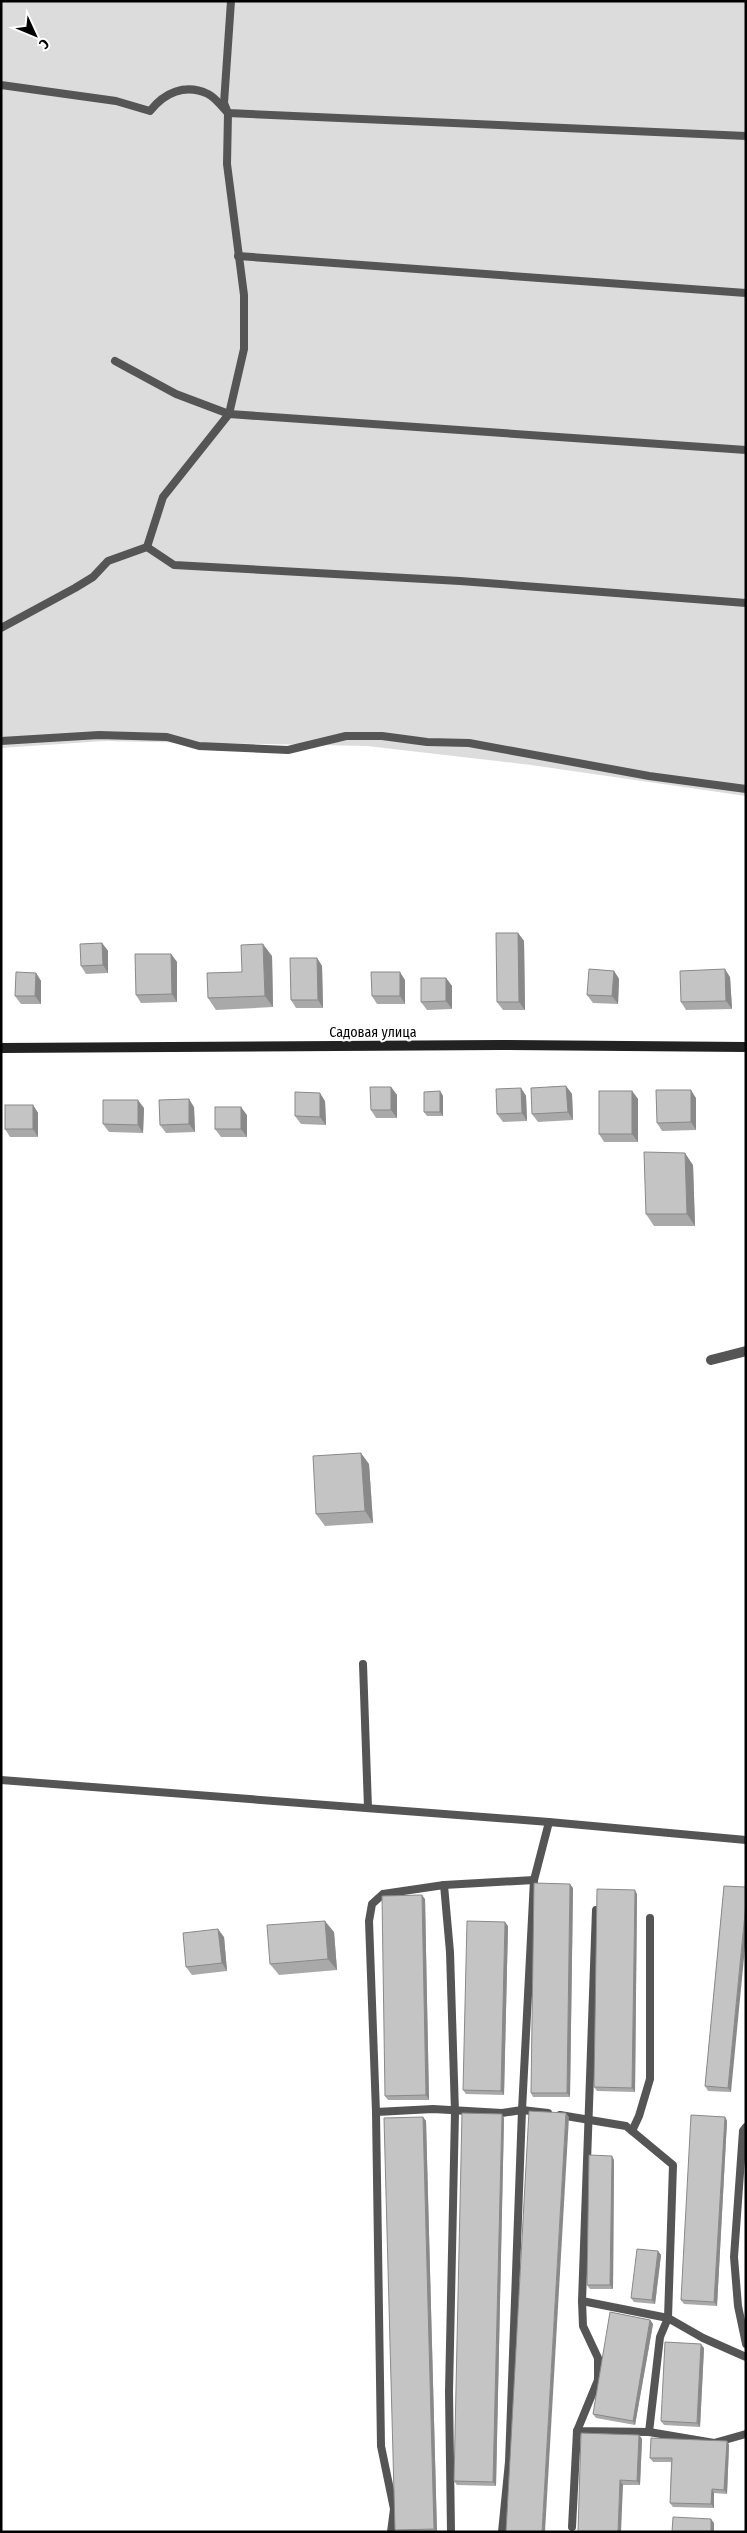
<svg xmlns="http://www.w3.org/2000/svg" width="747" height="2533" font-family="'Fira Sans Condensed',sans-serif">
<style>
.garden{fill:#dcdcdc}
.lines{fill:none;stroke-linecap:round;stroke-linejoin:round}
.lane{stroke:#555;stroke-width:8}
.street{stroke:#555;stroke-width:10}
.secondary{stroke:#222;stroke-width:10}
.wall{fill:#a9a9a9}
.shaded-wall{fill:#898989}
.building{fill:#c4c4c4;stroke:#898989}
.labels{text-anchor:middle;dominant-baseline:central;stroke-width:4.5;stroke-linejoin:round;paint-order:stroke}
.street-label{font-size:14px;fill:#000;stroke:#fff}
</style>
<rect width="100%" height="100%" fill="#fff"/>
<path class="garden" d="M1 1H746V796L531 765 367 746 104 741 1 748Z"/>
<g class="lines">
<g class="lane">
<path d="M1 85 116 101 150 111C164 93 185 83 208 94 215 97 223 108 228 113L746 136"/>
<path d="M238 256 746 293"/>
<path d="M115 361 176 394 229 414 746 450"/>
<path d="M147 547 174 565 460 581 746 603"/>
<path d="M1 628 75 588 93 577 108 561 147 547 163 497 229 414 244 349V295L227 164 228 113 224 103 231 1"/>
<path d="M1 741 99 735 167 737 199 746 288 750 346 736H382L427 742 469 743 649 776 746 789"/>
<path d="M363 1664 368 1808"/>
<path d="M1 1780 549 1822 746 1840"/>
<path d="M444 1885 450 1952 455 2112 449 2392 451 2532"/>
<path d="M596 1910 582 2301 583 2326 598 2358V2380L577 2431 649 2432 714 2443 746 2434"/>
<path d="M376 2112 433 2109 502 2113 522 2110 548 2113"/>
<path d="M560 2115 626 2126 673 2165 668 2318 703 2338 746 2357"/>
<path d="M746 2127 743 2131 734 2257 738 2306 746 2344"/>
<path d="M632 2131 639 2116 650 2079V1918"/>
<path d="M582 2301 668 2318 660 2337 649 2432"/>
<path d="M572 2527 577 2431"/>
<path d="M391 2532 394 2509 381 2446 376 2112 369 1921 372 1904 383 1894 444 1885 534 1880"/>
<path d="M502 2532 509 2462 522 2110 534 1880 549 1822"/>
</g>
<path class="street" d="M711 1360 746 1351"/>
<path class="secondary" d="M1 1048 501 1045 746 1047"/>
</g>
<g class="wall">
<path d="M518 933 524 941 525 1010H503L497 1002Z"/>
<path d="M102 943 108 951V973L86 974 81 966Z"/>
<path d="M171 954 177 962V1002L141 1003 136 995Z"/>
<path d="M272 956 273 1007 216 1010 208 998 242 972Z"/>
<path d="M317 958 322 966 323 1008H296L291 1000Z"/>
<path d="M614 971 619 979 618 1004 593 1003 587 995Z"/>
<path d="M36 973 41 981V1004H21L15 996Z"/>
<path d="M730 977 732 1009 686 1010 681 1002Z"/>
<path d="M446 978 452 986V1009L427 1010 421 1002Z"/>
<path d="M405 980V1004H377L372 996Z"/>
<path d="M566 1086 572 1094 573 1120 538 1122 532 1114Z"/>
<path d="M391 1087 397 1095V1118H376L371 1110Z"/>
<path d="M521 1088 526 1096 527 1121 503 1122 497 1114Z"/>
<path d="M440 1091 443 1096V1116H427L424 1112Z"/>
<path d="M632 1091 638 1099V1142H604L599 1134Z"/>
<path d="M696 1098V1130L662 1131 657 1123Z"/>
<path d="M325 1101 326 1125 301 1124 295 1116Z"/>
<path d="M33 1105 38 1113V1137H10L5 1129Z"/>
<path d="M194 1107 195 1132 166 1133 160 1125Z"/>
<path d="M144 1108 143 1133 109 1132 103 1124Z"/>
<path d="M247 1115V1137H221L215 1129Z"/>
<path d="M693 1165 695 1226H654L646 1214Z"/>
<path d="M369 1464 373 1523 325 1526 316 1514Z"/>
<path d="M724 1886 731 2092 708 2091 705 2086Z"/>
<path d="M573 1888 570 2097H533L531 2093Z"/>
<path d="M637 1894 635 2092 597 2091 594 2087Z"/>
<path d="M425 1899 429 2100H388L385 2096Z"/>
<path d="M508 1926 504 2095 466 2094 463 2090Z"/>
<path d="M334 1932 337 1970 279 1975 270 1964Z"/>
<path d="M224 1937 227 1971 192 1975 186 1967Z"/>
<path d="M423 2117 426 2121 437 2532H396L395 2530Z"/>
<path d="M725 2117 727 2121 717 2306 684 2304 681 2300Z"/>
<path d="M504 2118 496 2486 457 2485 454 2481Z"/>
<path d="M614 2160 613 2289H590L587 2285Z"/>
<path d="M658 2251 661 2255 655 2304 634 2302 631 2298Z"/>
<path d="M650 2320 653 2324 635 2425 596 2418 593 2414Z"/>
<path d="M704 2348 700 2427 664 2425 661 2421Z"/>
<path d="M639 2435 642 2439 640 2485H623L578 2532Z"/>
<path d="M727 2441 729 2445 727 2494 714 2493V2508L673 2507 670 2503 671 2462H653L650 2458Z"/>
</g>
<g class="shaded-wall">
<path d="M518 933 524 941 525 1010 519 1002Z"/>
<path d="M102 943 108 951V973L103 965Z"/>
<path d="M263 944 272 956 273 1007 265 996Z"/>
<path d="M171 954 177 962V1002L172 994Z"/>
<path d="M317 958 322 966 323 1008 318 1000Z"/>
<path d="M725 969 730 977 732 1009 726 1001Z"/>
<path d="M614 971 619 979 618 1004 612 996Z"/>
<path d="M400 972 405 980V1004L400 996Z"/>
<path d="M36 973 41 981V1004L35 996Z"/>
<path d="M446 978 452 986V1009L446 1001Z"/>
<path d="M566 1086 572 1094 573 1120 568 1112Z"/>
<path d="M391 1087 397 1095V1118L391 1110Z"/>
<path d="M521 1088 526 1096 527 1121 522 1113Z"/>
<path d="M691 1090 696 1098V1130L691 1122Z"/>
<path d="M440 1091 443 1096V1116L440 1112Z"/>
<path d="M632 1091 638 1099V1142L632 1134Z"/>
<path d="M320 1093 325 1101 326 1125 320 1117Z"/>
<path d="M189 1099 194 1107 195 1132 189 1124Z"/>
<path d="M138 1100 144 1108 143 1133 138 1125Z"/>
<path d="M33 1105 38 1113V1137L33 1129Z"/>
<path d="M241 1107 247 1115V1137L241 1129Z"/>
<path d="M685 1153 693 1165 695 1226 687 1214Z"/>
<path d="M361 1453 369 1464 373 1523 365 1511Z"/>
<path d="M570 1884 573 1888 570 2097 567 2093Z"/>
<path d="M635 1890 637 1894 635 2092 632 2088Z"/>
<path d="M422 1895 425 1899 429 2100 426 2095Z"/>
<path d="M746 1903V1937L731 2092 728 2088Z"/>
<path d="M325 1921 334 1932 337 1970 328 1959Z"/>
<path d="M505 1922 508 1926 504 2095 501 2091Z"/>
<path d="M218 1929 224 1937 227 1971 222 1963Z"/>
<path d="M566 2113 569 2117 545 2532H542Z"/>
<path d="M502 2114 504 2118 496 2486 493 2482Z"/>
<path d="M423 2117 426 2121 437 2532H436L434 2529Z"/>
<path d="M725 2117 727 2121 717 2306 714 2302Z"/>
<path d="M612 2156 614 2160 613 2289 610 2285Z"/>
<path d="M658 2251 661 2255 655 2304 652 2300Z"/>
<path d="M650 2320 653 2324 635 2425 633 2421Z"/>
<path d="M701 2344 704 2348 700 2427 697 2423Z"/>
<path d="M639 2435 642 2439 640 2485 637 2481Z"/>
<path d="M727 2441 729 2445 727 2494 724 2490Z"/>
<path d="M620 2480 623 2485 621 2532H618Z"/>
<path d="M712 2489 714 2493V2508L711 2504Z"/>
<path d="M711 2519 714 2523V2532H711Z"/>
</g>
<g class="building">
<path d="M496 933H518L519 1002H497Z"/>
<path d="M102 943 103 965 81 966 80 944Z"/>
<path d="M263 944 265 996 208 998 207 973 242 972 241 945Z"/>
<path d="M135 954H171L172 994 136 995Z"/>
<path d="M290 958H317L318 1000H291Z"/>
<path d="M589 969 614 971 612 996 587 995Z"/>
<path d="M725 969 726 1001 681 1002 680 971Z"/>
<path d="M16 972 36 973 35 996H15Z"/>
<path d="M371 972H400V996H372Z"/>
<path d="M421 978H446V1001L421 1002Z"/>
<path d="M566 1086 568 1112 532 1114 531 1088Z"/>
<path d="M370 1087H391V1110H371Z"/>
<path d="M521 1088 522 1113 497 1114 496 1089Z"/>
<path d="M656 1090H691V1122L657 1123Z"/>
<path d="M440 1091V1112H424V1092Z"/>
<rect x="599" y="1091" width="33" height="43"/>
<path d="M295 1092 320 1093V1117L295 1116Z"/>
<path d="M189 1099V1124L160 1125 159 1100Z"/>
<path d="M103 1100H138V1125L103 1124Z"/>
<rect x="5" y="1105" width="28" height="24"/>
<rect x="215" y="1107" width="26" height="22"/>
<path d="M644 1152 685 1153 687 1214H646Z"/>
<path d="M361 1453 365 1511 316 1514 313 1456Z"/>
<path d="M534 1883 570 1884 567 2093H531Z"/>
<path d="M724 1886 746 1887V1903L728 2088 705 2086Z"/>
<path d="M597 1889 635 1890 632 2088 594 2087Z"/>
<path d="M422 1895 426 2095 385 2096 382 1896Z"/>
<path d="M325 1921 328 1959 270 1964 267 1925Z"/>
<path d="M467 1921 505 1922 501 2091 463 2090Z"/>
<path d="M218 1929 222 1963 186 1967 183 1933Z"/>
<path d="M529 2111 566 2113 542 2532H506Z"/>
<path d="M462 2113 502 2114 493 2482 454 2481Z"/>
<path d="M691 2115 725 2117 714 2302 681 2300Z"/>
<path d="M423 2117 434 2529 395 2530 384 2118Z"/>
<path d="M589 2155 612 2156 610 2285H587Z"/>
<path d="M637 2249 658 2251 652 2300 631 2298Z"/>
<path d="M610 2312 650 2320 633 2421 593 2414Z"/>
<path d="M665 2342 701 2344 697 2423 661 2421Z"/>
<path d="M581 2433 639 2435 637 2481 620 2480 618 2532H578Z"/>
<path d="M651 2438 727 2441 724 2490 712 2489 711 2504 670 2503 672 2458H650Z"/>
<path d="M673 2517 711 2519V2532H672Z"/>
</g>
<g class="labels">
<g class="street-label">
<text x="373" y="1032">Садовая улица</text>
</g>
</g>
<rect width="747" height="2533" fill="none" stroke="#000000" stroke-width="5"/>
<g transform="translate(35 35) rotate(134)" stroke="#ffffff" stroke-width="4" paint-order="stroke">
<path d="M0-4L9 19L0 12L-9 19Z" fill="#000000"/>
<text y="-8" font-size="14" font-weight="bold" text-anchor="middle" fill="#000000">С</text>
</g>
</svg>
